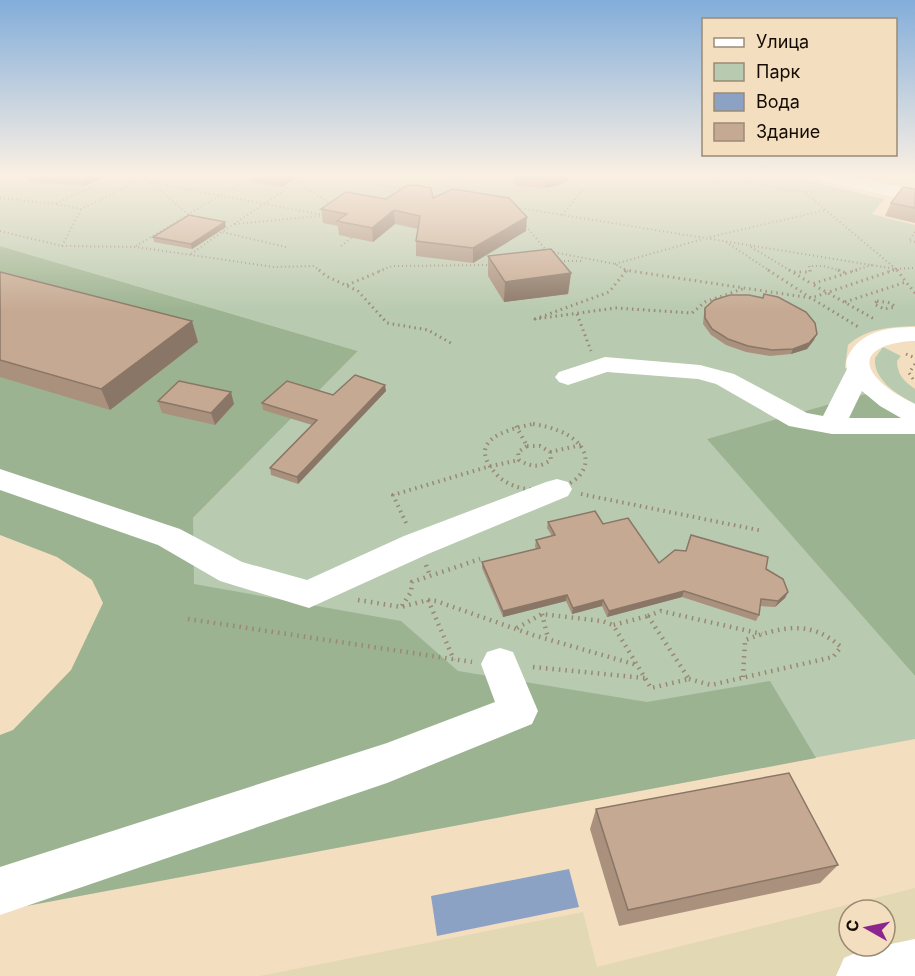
<svg xmlns="http://www.w3.org/2000/svg" width="915" height="976" font-family="Inter,sans-serif">
<style>
.green{fill:#b8cab0}
.forest{fill:#9bb390}
.sand{fill:#e2d8b3;fill-rule:evenodd}
.water{fill:#8ba2c4}
.lines{fill:none;stroke-linecap:round;stroke-linejoin:round}
.path-far3{stroke:#998873;stroke-width:2;stroke-dasharray:1 3;stroke-linecap:butt}
.path-far2{stroke:#998873;stroke-width:3;stroke-dasharray:1.5 4;stroke-linecap:butt}
.path-far1{stroke:#998873;stroke-width:4;stroke-dasharray:1.5 4.5;stroke-linecap:butt}
.path{stroke:#998873;stroke-width:4.5;stroke-dasharray:1.5 5;stroke-linecap:butt}
.minor{fill:#fff;fill-rule:evenodd}
.major{fill:#fff;fill-rule:evenodd}
.wall{fill:#a9917e}
.shaded-wall{fill:#8a7666}
.building{fill:#c5a992;stroke:#8a7666;stroke-width:1.5}
</style>
<rect width="100%" height="100%" fill="#f4dec0"/>
<g class="green">
<path d="M0 176H787L884 199 872 214 915 225V326C890 327 867 328 848 345L845 367 865 394 708 439 915 676V739L117 888 193 518 358 351 0 246Z"/>
<path d="M883 347 901 356 897 361C897 375 905 382 915 389V404C898 395 873 380 875 358Z"/>
</g>
<g class="forest">
<path d="M0 246 358 351 193 518 194 584 401 621 458 671 647 702 770 681 816 758 0 911V735L13 730 71 670 103 603 92 580 57 557 0 535Z"/>
<path d="M865 394 915 422V676L707 439Z"/>
</g>
<path class="sand" d="M915 888V976H260L583 912 597 967ZM849 910H885V946H849Z"/>
<path class="water" d="M569 869 579 907 437 936 431 896Z"/>
<g class="lines">
<g class="path-far3">
<path d="M115 176 55 204 81 209 135 183"/>
<path d="M121 176 117 181C128 184 139 184 148 176"/>
<path d="M316 176 405 189"/>
<path d="M653 176 707 184 728 180 813 193 816 191"/>
<path d="M142 181 324 215"/>
<path d="M157 182 246 176"/>
<path d="M297 182 331 204"/>
<path d="M151 183 189 215"/>
<path d="M403 189 420 176"/>
<path d="M803 191 896 269 889 271"/>
<path d="M0 198 55 204"/>
<path d="M513 207 896 269 915 268"/>
<path d="M562 215 594 176"/>
<path d="M523 223 547 251 615 264 628 271"/>
<path d="M235 224 320 216"/>
<path d="M0 231 62 246 136 247 274 267 314 266 320 271"/>
<path d="M915 232 909 241 915 242"/>
<path d="M710 237 826 210"/>
<path d="M726 242 770 271"/>
<path d="M62 246 81 209"/>
<path d="M136 246 252 176"/>
<path d="M341 246 355 235"/>
<path d="M286 247 222 232 306 176"/>
<path d="M751 247 791 271"/>
<path d="M191 254 222 232"/>
<path d="M556 261H584"/>
<path d="M615 264 703 239"/>
<path d="M896 269 898 271"/>
<path d="M379 271 392 266 491 265"/>
<path d="M810 271 809 266H823L842 271"/>
<path d="M852 271 872 265"/>
</g>
<g class="path-far2">
<path d="M319 270 326 276 358 291 387 323 428 330 454 345"/>
<path d="M624 270 811 298 860 328"/>
<path d="M768 270 811 298 894 270"/>
<path d="M789 270 812 284"/>
<path d="M838 270 846 273"/>
<path d="M857 270 812 284 876 320"/>
<path d="M897 270 906 282"/>
<path d="M626 271 609 292 535 319 616 308 692 313 705 302 745 288"/>
<path d="M794 272H810V270"/>
<path d="M347 285 383 270"/>
<path d="M877 301 891 303 895 307 884 309 874 304Z"/>
<path d="M845 302 906 282 915 293"/>
<path d="M577 314 591 351"/>
<path d="M906 354 915 358"/>
<path d="M915 364 909 373 915 382"/>
</g>
<g class="path-far1">
<path d="M533 424C613 436 594 498 527 489 517 488 505 483 498 476 464 441 504 430 533 424Z"/>
<path d="M516 426 527 446"/>
<path d="M527 446H540L550 452 551 460C539 468 531 467 519 460L518 452Z"/>
<path d="M550 452 581 445"/>
<path d="M581 494 763 531"/>
<path d="M406 523 393 495 487 467 519 460"/>
</g>
<g class="path">
<path d="M426 565 430 576"/>
<path d="M358 600 401 607 428 600 436 601 533 635 637 665"/>
<path d="M428 600 454 660"/>
<path d="M402 606 411 592 412 582 480 559"/>
<path d="M542 614 548 638"/>
<path d="M648 616 661 611 762 634"/>
<path d="M648 616 689 679 651 688 613 625Z"/>
<path d="M188 619 472 662"/>
<path d="M517 628 542 614 602 621 613 625"/>
<path d="M533 667 645 678"/>
<path d="M689 679 711 685 833 657 841 647C810 619 781 627 745 640L743 677"/>
</g>
<g class="minor">
<path d="M915 327V341C896 341 853 349 876 377 886 389 901 397 915 404V434H832L789 426 716 384 698 379 607 372 568 385 559 382 555 377 559 372 605 357 700 365 734 374 807 413 823 416 847 369C845 362 847 357 851 351 865 330 891 327 915 327ZM862 391 880 406 901 418H849Z"/>
<path d="M0 469 180 529 242 562 307 580 404 536 546 482 557 479 568 482 572 489 568 496 428 554 309 608 220 581 158 545 0 490Z"/>
<path d="M500 648 513 652 538 711 532 724 387 783 0 915V867L387 743 495 702 481 664 487 652Z"/>
<path d="M915 939V976H836L844 958 862 950Z"/>
</g>
<path class="major" d="M816 176H848L915 190V202L819 180Z"/>
</g>
<g class="wall">
<path d="M27 176H107L84 186 29 182Z"/>
<path d="M250 176H299L282 187 251 182Z"/>
<path d="M513 176H569V180L559 185 545 188 515 186Z"/>
<path d="M915 189V223L885 216 891 203Z"/>
<path d="M433 198 526 231 473 263 416 256V241L418 229 395 224 373 242 339 235 338 226 323 223 321 209 386 199Z"/>
<path d="M226 227 192 249 154 242 153 237Z"/>
<path d="M488 256 571 273 568 294 504 302 488 276Z"/>
<path d="M0 272 198 342 110 410 0 377Z"/>
<path d="M705 308 814 340 807 349 791 354 770 356 746 352 726 345 711 335 703 324 704 314Z"/>
<path d="M386 391 298 484 271 475 270 468 312 425 263 410 262 403 333 395Z"/>
<path d="M158 401 234 404 215 425 162 413Z"/>
<path d="M548 522 603 524 659 563 766 569 788 592 785 598 775 607 760 606 759 615 756 621 682 597 607 617 602 606 572 614 566 601 503 617 482 568V562L536 549 535 546 536 540 552 536 547 528Z"/>
<path d="M596 809 838 865 820 883 619 926 590 829Z"/>
</g>
<g class="shaded-wall">
<path d="M96 176H107L84 186 83 181Z"/>
<path d="M288 176H299L282 187 281 180Z"/>
<path d="M561 176H569V180L559 185 545 188V179Z"/>
<path d="M394 210 395 224 373 242 372 228Z"/>
<path d="M527 217 526 231 473 263V248Z"/>
<path d="M225 222 226 227 192 249 191 244Z"/>
<path d="M571 273 568 294 504 302 505 282Z"/>
<path d="M192 321 198 342 110 410 101 389Z"/>
<path d="M817 334 814 340 807 349 791 354 793 349Z"/>
<path d="M385 385 386 391 298 484 297 477Z"/>
<path d="M231 392 234 404 215 425 211 413Z"/>
<path d="M684 591 682 597 607 617 609 611Z"/>
<path d="M788 592 785 598 775 607 778 601Z"/>
<path d="M567 595 566 601 503 617V611Z"/>
<path d="M603 600 602 606 572 614 573 608Z"/>
</g>
<g class="building">
<path d="M27 176H96L83 181 27 177Z"/>
<path d="M251 176H288L281 180Z"/>
<path d="M515 176H561L545 179 516 177Z"/>
<path d="M416 185 431 188 433 198 453 189 509 198 527 217 473 248 416 241 420 216 394 210 372 228 337 221 347 214 321 209 346 192 386 199 406 186Z"/>
<path d="M903 187 915 189V208L891 203Z"/>
<path d="M189 215 225 222 191 244 153 237Z"/>
<path d="M551 249 571 273 505 282 488 256Z"/>
<path d="M0 272 192 321 101 389 0 360Z"/>
<path d="M764 294 778 297 806 312 815 323 817 334 809 343 793 349 772 350 748 346 728 339 712 329 705 318V308L714 300 730 295H749L763 298Z"/>
<path d="M355 375 385 385 297 477 270 468 317 420 262 403 287 381 333 395Z"/>
<path d="M179 381 231 392 211 413 158 401Z"/>
<path d="M595 511 603 524 628 518 659 563 675 550 686 551 691 535 768 557 766 569 783 579 788 592 778 601 761 599 759 615 684 591 609 611 603 600 573 608 567 595 503 611 482 562 540 548 536 540 555 535 548 522Z"/>
<path d="M789 773 838 865 628 910 596 809Z"/>
</g>
<linearGradient id="sky" x2="0" y2="1"><stop stop-color="#83adda"/><stop offset="0.56" stop-color="#faf0e3"/><stop offset="1" stop-color="#faf0e3" stop-opacity="0"/></linearGradient>
<rect width="915" height="312" fill="url(#sky)"/>
<rect x="702" y="18" width="195" height="138" fill="#f4dec0" stroke="#9a8a75" stroke-width="1.5"/>
<rect x="714" y="38" width="30" height="9" fill="#ffffff" stroke="#9a8a75" stroke-width="1.5"/>
<text x="756" y="48" font-size="18" fill="#140c04">Улица</text>
<rect x="714" y="63" width="30" height="18" fill="#b8cab0" stroke="#9a8a75" stroke-width="1.5"/>
<text x="756" y="78" font-size="18" fill="#140c04">Парк</text>
<rect x="714" y="93" width="30" height="18" fill="#8ba2c4" stroke="#9a8a75" stroke-width="1.5"/>
<text x="756" y="108" font-size="18" fill="#140c04">Вода</text>
<rect x="714" y="123" width="30" height="18" fill="#c5a992" stroke="#9a8a75" stroke-width="1.5"/>
<text x="756" y="138" font-size="18" fill="#140c04">Здание</text>
<g transform="translate(867 928) rotate(279)"><circle r="28" fill="#f4dec0" stroke="#9a8a75" stroke-width="1.5"/>
<path d="M0-4.5L10 22L0 15L-10 22Z" fill="#8c268d"/>
<text y="-9" font-size="16" font-weight="bold" text-anchor="middle" fill="#140c04">С</text>
</g>
</svg>
